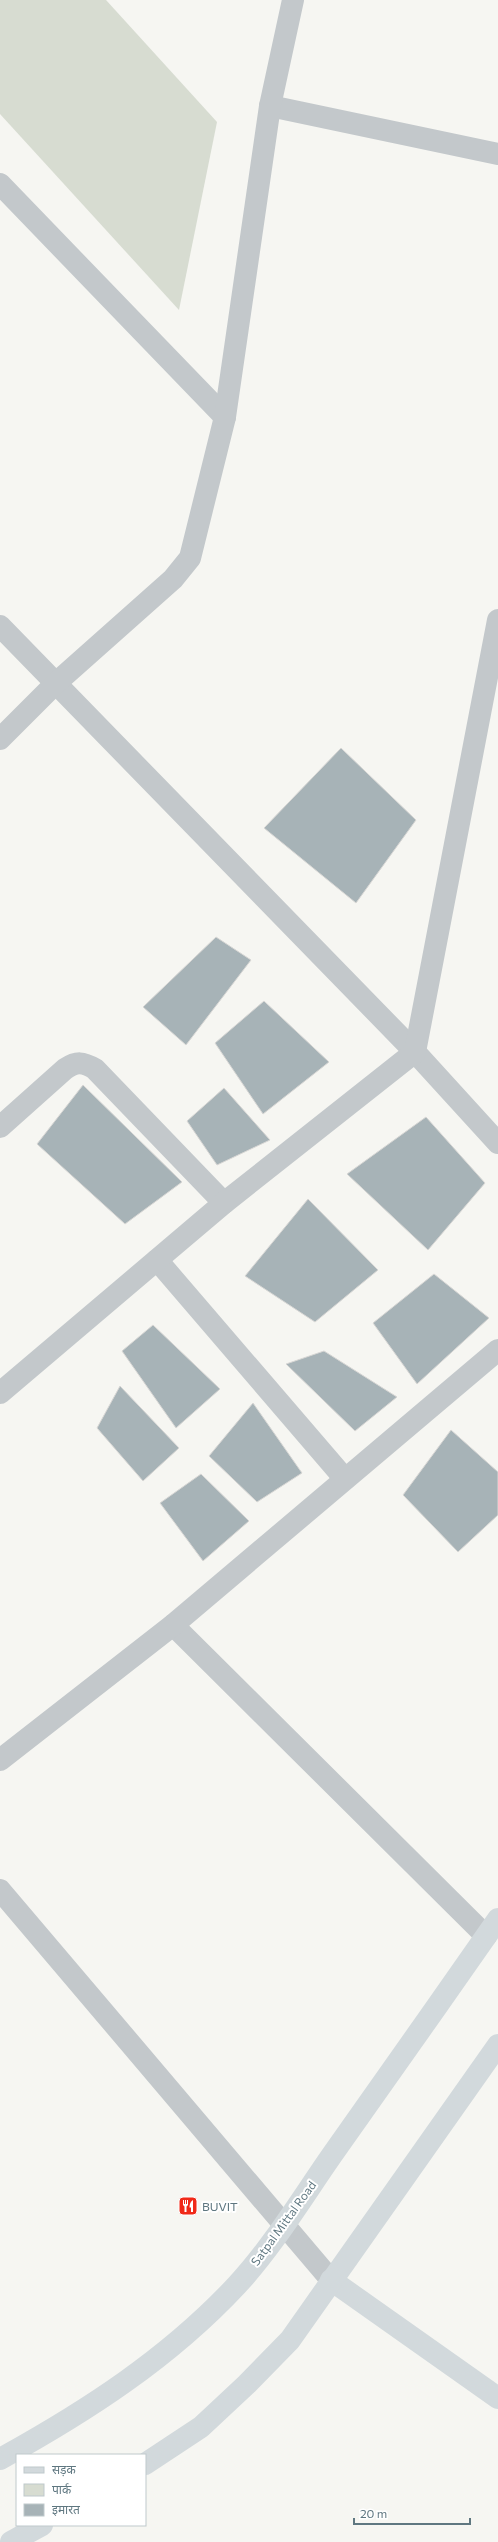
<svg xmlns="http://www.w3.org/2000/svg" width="498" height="2542" font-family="Commissioner,'Noto Sans Devanagari',sans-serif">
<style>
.green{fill:#d7dcd1}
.building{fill:#a7b3b7;stroke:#d8d7d5}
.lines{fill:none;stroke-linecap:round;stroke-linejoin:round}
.street{stroke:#c3c8cb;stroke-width:22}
.secondary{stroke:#d2d9dc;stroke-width:22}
.labels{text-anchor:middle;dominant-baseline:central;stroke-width:4;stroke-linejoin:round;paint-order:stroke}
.poi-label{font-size:12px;fill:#5f7780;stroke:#fff;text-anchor:start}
.street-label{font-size:12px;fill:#5f7780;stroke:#fff}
</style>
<rect width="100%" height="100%" fill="#f6f6f2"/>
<path class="green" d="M0 0H106L217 122 179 310 0 114Z"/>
<g class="building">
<path d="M341 748 416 820 356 903 264 828Z"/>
<path d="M216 937 251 960 186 1045 143 1007Z"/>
<path d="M264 1001 329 1062 263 1114 215 1043Z"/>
<path d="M83 1085 182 1182 125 1224 37 1144Z"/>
<path d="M224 1088 270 1140 217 1165 187 1121Z"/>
<path d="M426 1117 485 1183 428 1250 347 1174Z"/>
<path d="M308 1199 378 1270 315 1322 245 1276Z"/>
<path d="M434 1274 489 1318 417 1384 373 1323Z"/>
<path d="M153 1325 220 1389 176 1428 122 1351Z"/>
<path d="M324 1351 397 1397 355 1431 286 1364Z"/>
<path d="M120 1386 179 1448 143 1481 97 1428Z"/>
<path d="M253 1403 302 1473 257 1502 209 1456Z"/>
<path d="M451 1430 498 1472V1515L458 1552 403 1495Z"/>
<path d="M201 1474 249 1521 203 1561 160 1503Z"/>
</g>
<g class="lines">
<g class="street">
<path d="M270 106 498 154"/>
<path d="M0 184 225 417"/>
<path d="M0 626 415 1052 498 1143"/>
<path d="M0 739 56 683 173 579 190 558 225 417 270 106 293 0"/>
<path d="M0 1127 65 1069C77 1061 83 1062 95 1069L224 1203"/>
<path d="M157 1260 345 1479"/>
<path d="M0 1393 224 1203 415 1052 498 620"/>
<path d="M173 1625 486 1936"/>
<path d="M0 1760 173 1625 498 1350"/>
<path d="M0 1890 331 2280"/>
</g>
<g class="secondary">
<path d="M331 2280 498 2398"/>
<path d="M0 2459C87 2411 169 2358 237 2285 273 2246 302 2198 332 2155 388 2076 443 1998 498 1919"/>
<path d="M145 2464 201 2427 247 2384 290 2340 498 2045"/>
<path d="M11 2542 42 2525"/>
</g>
</g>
<defs>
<g id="restaurant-square" transform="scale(1)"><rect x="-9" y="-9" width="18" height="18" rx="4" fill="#f02918" stroke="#fff"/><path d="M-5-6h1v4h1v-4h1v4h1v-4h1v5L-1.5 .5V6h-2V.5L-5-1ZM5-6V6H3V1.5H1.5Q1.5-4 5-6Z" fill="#fff"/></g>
</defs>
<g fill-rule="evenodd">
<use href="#restaurant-square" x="188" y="2206"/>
</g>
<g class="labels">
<g class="poi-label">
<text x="202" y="2206">BUVIT</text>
</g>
<g class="street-label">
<text transform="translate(283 2223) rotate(-54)">Satpal Mittal Road</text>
</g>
</g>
<rect x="16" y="2454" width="130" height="72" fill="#ffffff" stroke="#bfc9cc"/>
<rect x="24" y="2467" width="20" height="6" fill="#d2d9dc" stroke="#bfc9cc"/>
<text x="52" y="2474" font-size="12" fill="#5f7780">सड़क</text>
<rect x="24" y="2484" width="20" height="12" fill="#d7dcd1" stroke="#bfc9cc"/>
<text x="52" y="2494" font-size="12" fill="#5f7780">पार्क</text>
<rect x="24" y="2504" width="20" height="12" fill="#a7b3b7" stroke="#bfc9cc"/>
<text x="52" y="2514" font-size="12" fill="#5f7780">इमारत</text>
<path d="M354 2518v6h116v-6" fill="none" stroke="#5f7780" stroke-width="2"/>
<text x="360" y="2518" font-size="12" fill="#5f7780" stroke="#ffffff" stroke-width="3" paint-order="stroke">20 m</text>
</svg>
